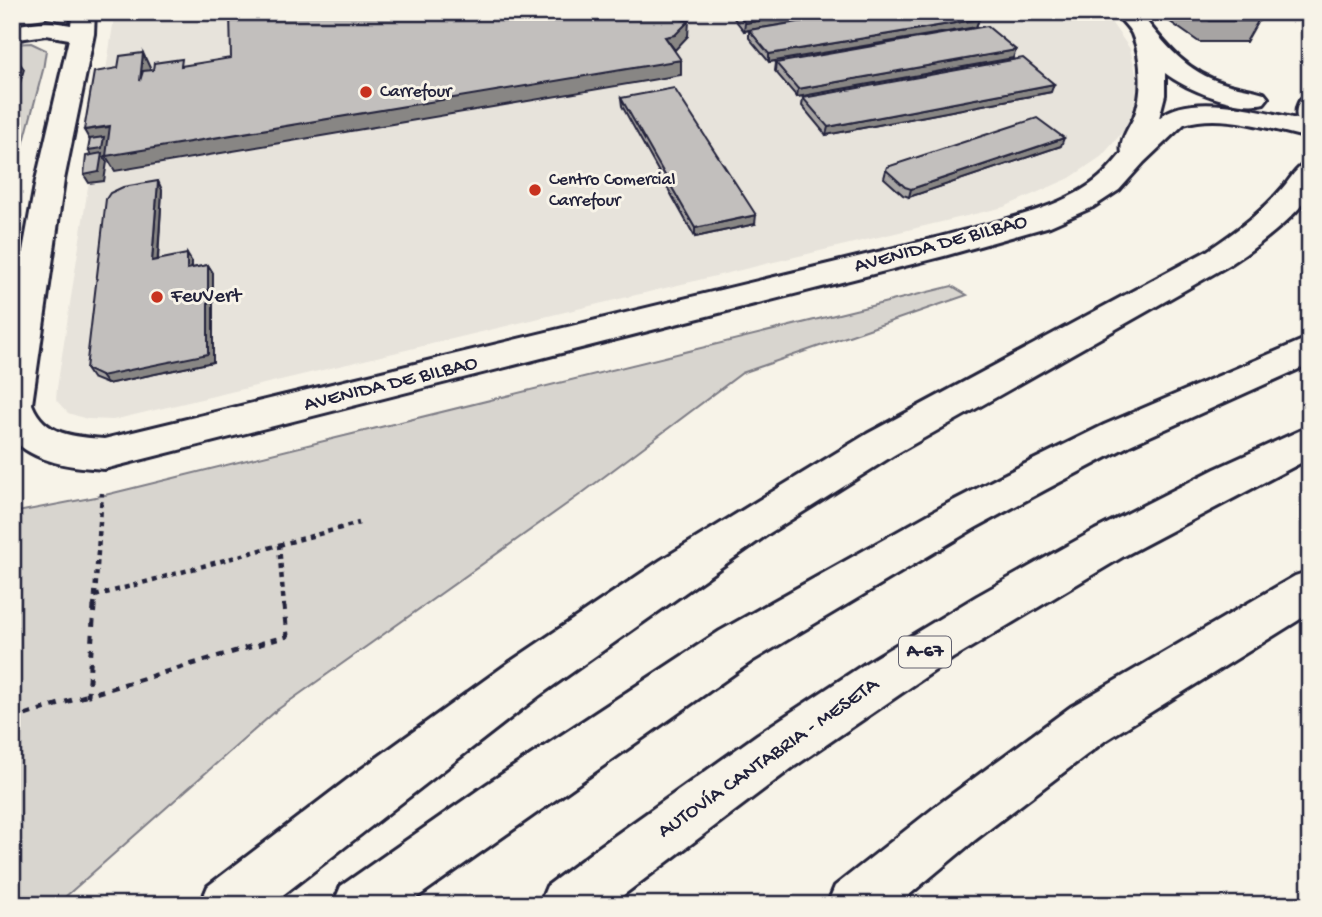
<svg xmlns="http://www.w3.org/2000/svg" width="1322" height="917" font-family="'Gochi Hand',sans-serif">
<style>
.built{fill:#e7e3db}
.green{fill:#d8d5cf;stroke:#7d7c85;stroke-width:2}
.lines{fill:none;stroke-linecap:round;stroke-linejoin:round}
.minor-casing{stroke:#22223b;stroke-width:6}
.highway-casing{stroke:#22223b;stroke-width:6}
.path-far1{stroke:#22223b;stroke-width:4.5;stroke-dasharray:5 5;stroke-linecap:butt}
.path{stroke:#22223b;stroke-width:5;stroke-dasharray:7 7;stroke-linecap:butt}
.minor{fill:#f7f3e8;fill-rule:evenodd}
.highway{fill:#f7f3e8;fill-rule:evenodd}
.wall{fill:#a7a4a3;stroke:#22223b;stroke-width:2}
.shaded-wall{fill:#888684;stroke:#22223b;stroke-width:2}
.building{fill:#c2bfbd;stroke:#22223b;stroke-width:2}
.poi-dot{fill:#c8321e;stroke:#f7f3e8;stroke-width:2.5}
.labels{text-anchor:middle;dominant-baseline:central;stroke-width:6;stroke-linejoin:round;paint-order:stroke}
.far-poi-label{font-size:18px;fill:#22223b;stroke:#f7f3e8;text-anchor:start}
.shield{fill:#f7f3e8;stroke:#62616f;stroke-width:2}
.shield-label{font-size:19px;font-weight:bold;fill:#22223b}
.street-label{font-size:21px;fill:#22223b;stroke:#f7f3e8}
.poi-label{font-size:21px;fill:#22223b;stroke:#f7f3e8;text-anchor:start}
</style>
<rect width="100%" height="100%" fill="#f7f3e8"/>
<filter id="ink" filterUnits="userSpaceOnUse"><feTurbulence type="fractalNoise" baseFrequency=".0143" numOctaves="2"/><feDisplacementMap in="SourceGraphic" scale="14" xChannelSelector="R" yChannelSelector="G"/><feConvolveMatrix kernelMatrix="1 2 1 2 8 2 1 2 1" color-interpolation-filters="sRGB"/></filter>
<g filter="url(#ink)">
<path class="built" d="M115 12H1104L1130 49 1138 81 1134 110 1125 129 1102 156 1070 178 1004 207 113 420 87 419 68 413 56 400 57 388Z"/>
<g class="green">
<path d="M31 43 46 50 43 70 16 172H12V44Z"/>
<path d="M952 286 967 295 742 373 581 494 277 710 56 905H12V513L101 496Z"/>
</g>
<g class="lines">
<g class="minor-casing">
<path id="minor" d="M73 12H95L94 34 64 180 32 404C44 435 74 437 104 439L940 237C989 223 1061 211 1100 177 1108 170 1115 161 1122 153 1119 141 1129 128 1134 117 1144 93 1142 58 1132 34 1128 26 1120 20 1115 12H1139C1165 44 1185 72 1226 84 1239 88 1252 89 1264 93L1268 98 1264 103C1236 110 1187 90 1165 73V95L1159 118C1191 89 1272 114 1310 122V138C1272 130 1223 112 1184 124L1144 162 1119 190 1093 207 1050 226 944 256 104 469C73 467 34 463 12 438V311L36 180 69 39 46 35 12 40V26L46 21 71 25Z"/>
</g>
<g class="highway-casing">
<g id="highway">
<path d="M1310 97V128L1301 126C1295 118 1295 108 1301 99Z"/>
<path d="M1310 163C1310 171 1312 182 1310 190 1305 212 1248 253 1229 265L894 455 768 534 540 695 270 905H200L208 886 356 773 507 664 661 560 867 434 1207 251C1236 232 1264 211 1286 184 1294 174 1297 166 1310 163Z"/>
<path d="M1310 337V364L1130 445 1045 490 975 528 752 661 406 905H333L341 886 487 784 720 631 947 504 1017 468 1104 425Z"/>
<path d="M1310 426V458L1124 556 953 658 792 768 610 905H539L547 886 599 847 758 734 866 663 977 596 1095 530 1215 469Z"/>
<path d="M1310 571V613L1106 740 975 840 897 905H827L835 886 939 804 1072 706 1295 576Z"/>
</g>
</g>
<g class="path-far1">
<path d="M279 545 359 523"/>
<path d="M95 596 102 493"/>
<path d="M95 596 279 545 284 607"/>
<path d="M94 607 95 596"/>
</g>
<g class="path">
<path d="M94 606 88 695 287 636 284 606"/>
<path d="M12 719 88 695"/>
</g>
<use href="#minor" class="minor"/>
<use href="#highway" class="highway"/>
</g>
<g class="wall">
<path d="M729 12H971L979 19 976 27 769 62 749 38V30L744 31Z"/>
<path d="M1156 12H1250L1258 21 1246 42H1199Z"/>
<path d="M1013 58 797 97 775 71 776 63Z"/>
<path d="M1051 92 826 135 802 106 803 98Z"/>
<path d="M621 98 755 224 695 237 622 106Z"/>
<path d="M1061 146 909 197 903 195 884 178 887 167Z"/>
<path d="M162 190 158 260 192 262V268L208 265 213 273V362L107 384 92 378 86 369Z"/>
</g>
<g class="shaded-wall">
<path d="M812 12H859L744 31 745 23Z"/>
<path d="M979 19 976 27 769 62V54Z"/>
<path d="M689 21 688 36 675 50 665 37Z"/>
<path d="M1016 50 1013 58 797 97 798 89Z"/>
<path d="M143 53 150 68 148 97 140 81Z"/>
<path d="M681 60V75L115 171 106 156 104 157 107 162 104 181 89 183 84 175 93 158 88 150 93 146 84 130Z"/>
<path d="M18 61 24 69 12 110V83Z"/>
<path d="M1054 84 1051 92 826 135 828 127Z"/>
<path d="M1064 138 1061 146 909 197 911 189Z"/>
<path d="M158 181 162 190 157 269 152 261Z"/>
<path d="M756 215 755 224 695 237V228Z"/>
<path d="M187 254 192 262 191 277 187 269Z"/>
<path d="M208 265 213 273V362L107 384 101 376Z"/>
</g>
<g class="building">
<path d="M230 12H649L651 16 660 14 689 21 675 35 665 37 681 60 106 156 110 126 84 130 94 72 118 68 120 56 143 53 140 81 143 71 153 70 154 63 182 59 181 66 231 58Z"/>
<path d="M736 12H812L745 23Z"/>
<path d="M859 12H971L979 19 769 54 749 30Z"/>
<path d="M1196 12H1250L1258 21H1210Z"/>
<path d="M987 26 1016 50 798 89 776 63Z"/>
<path d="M1023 58 1054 84 828 127 803 98Z"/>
<path d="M18 61 12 83V62Z"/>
<path d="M674 88 756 215 695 228 621 98Z"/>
<path d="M1037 118 1064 138 911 189 905 187 886 170 887 167Z"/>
<path d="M104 137 102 148 88 150 90 139Z"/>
<path d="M102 153 99 172 84 175 86 156Z"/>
<path d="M158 181 152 261 187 254V269L208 265V354L101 376 86 369 106 199 110 193 123 187Z"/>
</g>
</g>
<g class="poi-dot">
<circle cx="366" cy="92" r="7"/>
<circle cx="535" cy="190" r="7"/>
<circle cx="157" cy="297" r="7"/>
</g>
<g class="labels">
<g class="far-poi-label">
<text x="380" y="92">Carrefour</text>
<text x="549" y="180">Centro Comercial<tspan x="549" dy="21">Carrefour</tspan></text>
</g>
<rect class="shield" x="899" y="636.5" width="52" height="31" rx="5"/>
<g class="shield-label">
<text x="925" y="652">A-67</text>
</g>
<g class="street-label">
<text transform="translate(941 245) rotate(-15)">AVENIDA DE BILBAO</text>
<text transform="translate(391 385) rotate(-14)">AVENIDA DE BILBAO</text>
<text transform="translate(769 759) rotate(-35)">AUTOVÍA CANTABRIA - MESETA</text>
</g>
<g class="poi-label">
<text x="171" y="297">FeuVert</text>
</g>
</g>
<rect width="1322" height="917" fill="none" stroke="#f7f3e8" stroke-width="42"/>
<rect x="21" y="21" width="1280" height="875" fill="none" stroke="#22223b" stroke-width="2.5" filter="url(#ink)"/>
</svg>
